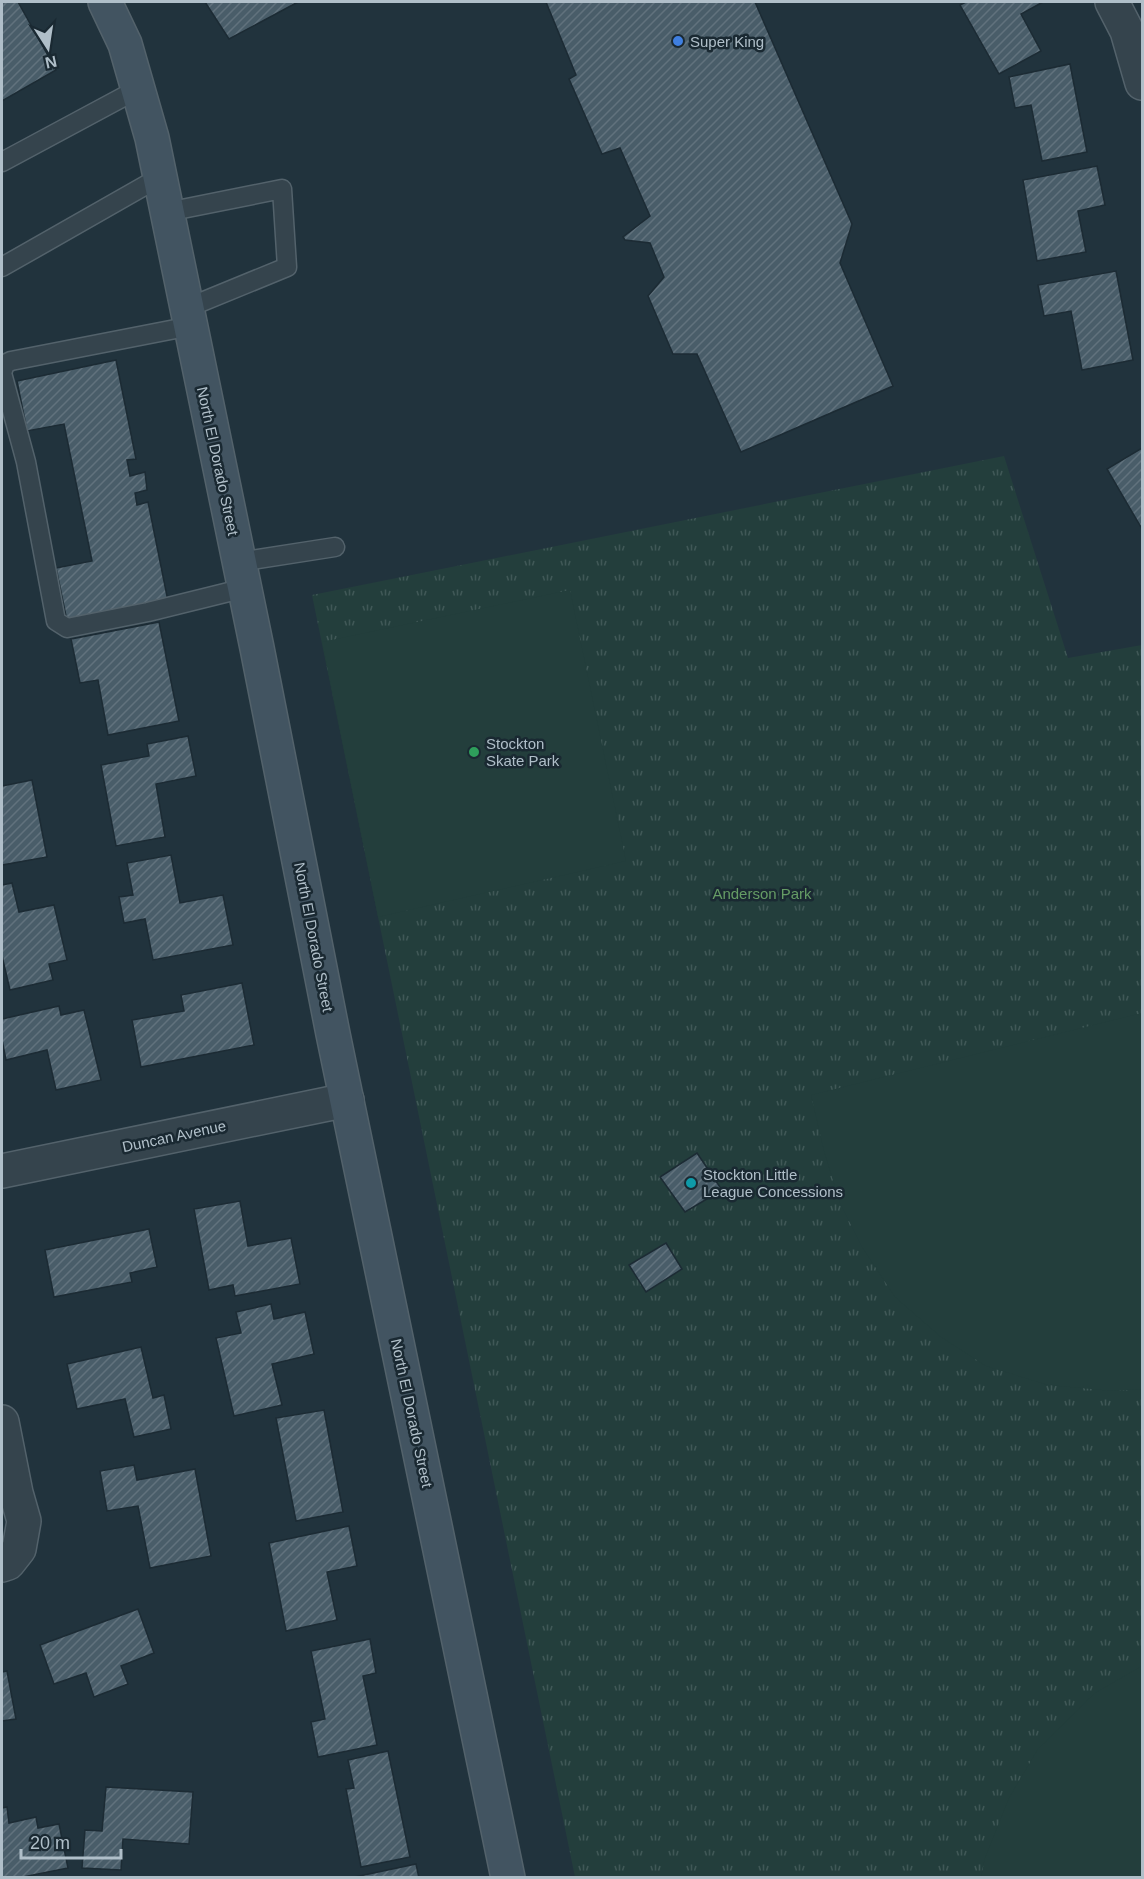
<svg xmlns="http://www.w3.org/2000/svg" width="1144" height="1879" font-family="Helvetica,sans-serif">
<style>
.grass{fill:url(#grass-tufts)}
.pitch{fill:#233e3c}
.building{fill:url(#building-hatch);stroke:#1c2b34;stroke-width:1.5}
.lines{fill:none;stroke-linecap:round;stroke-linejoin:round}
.service-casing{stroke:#53626b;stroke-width:21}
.minor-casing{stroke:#53626b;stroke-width:36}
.secondary-casing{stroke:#53626b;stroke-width:36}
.service{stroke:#35444d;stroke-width:18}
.minor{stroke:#35444d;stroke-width:33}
.secondary{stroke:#425461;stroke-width:33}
.shop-dot{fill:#3f7fe0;stroke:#1a2932;stroke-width:2}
.leisure-dot{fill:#2e9e5b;stroke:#1a2932;stroke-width:2}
.culture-dot{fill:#0f9aa8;stroke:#1a2932;stroke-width:2}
.labels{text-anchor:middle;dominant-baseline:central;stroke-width:5;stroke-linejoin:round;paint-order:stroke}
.poi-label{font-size:15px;fill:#b0bfc9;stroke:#1a2932;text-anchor:start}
.street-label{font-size:15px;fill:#b0bfc9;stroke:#1a2932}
.park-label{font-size:15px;fill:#659c65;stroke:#1a2932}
</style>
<defs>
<pattern id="grass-tufts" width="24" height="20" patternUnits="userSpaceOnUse" patternTransform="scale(1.5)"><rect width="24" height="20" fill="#233e3c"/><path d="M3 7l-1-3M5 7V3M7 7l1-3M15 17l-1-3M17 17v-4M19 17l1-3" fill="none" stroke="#405857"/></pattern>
<pattern id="building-hatch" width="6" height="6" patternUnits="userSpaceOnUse" patternTransform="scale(1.5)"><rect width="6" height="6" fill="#495d69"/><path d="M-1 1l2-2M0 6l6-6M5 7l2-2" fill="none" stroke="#61727d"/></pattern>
</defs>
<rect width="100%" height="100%" fill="#21333d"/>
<path class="grass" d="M1004 456 1068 658 1142 645V1877H575L312 595Z"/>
<g class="pitch">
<path d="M570 590 626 861 378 917 322 642Z"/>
<path d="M1142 1013V1389L1113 1391 1048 1385 986 1366 941 1337 895 1297 862 1247 840 1203 824 1151 811 1095Z"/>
<path d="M1142 1666V1877H981L985 1858 1009 1798 1038 1749 1095 1693Z"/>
</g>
<g class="building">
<path d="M2 2H18L56 70 2 101Z"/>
<path d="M205 2H298L229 39Z"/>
<path d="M546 2H755L852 224 840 263 893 386 741 452 697 354H673L648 296 664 277 650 243 625 240 623 237 650 216 620 148 602 154 569 79 576 75Z"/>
<path d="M966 2H1043L1021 14 1041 51 999 74 960 5Z"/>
<path d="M1070 64 1087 152 1042 161 1031 105 1015 108 1009 77Z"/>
<path d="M1097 166 1105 205 1078 211 1086 252 1037 261 1023 180Z"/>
<path d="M1116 271 1133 360 1082 370 1071 311 1044 316 1038 285Z"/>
<path d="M116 360 136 459 127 460 130 476 145 472 147 490 135 493 137 505 148 502 168 601 67 621 56 568 92 561 64 424 27 431 17 381Z"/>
<path d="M1142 448V529L1107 469Z"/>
<path d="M159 622 179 721 108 735 98 680 80 683 71 639Z"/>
<path d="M188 736 196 776 156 784 165 837 116 846 101 765 149 756 147 744Z"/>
<path d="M32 780 47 857 2 865V786Z"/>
<path d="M171 855 180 903 223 895 233 945 153 960 145 919 124 923 119 897 133 895 127 863Z"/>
<path d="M12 883 19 912 54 905 67 960 49 964 53 980 10 990 2 956V885Z"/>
<path d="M242 983 254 1045 141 1067 132 1020 184 1011 181 995Z"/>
<path d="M59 1006 61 1015 84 1010 101 1080 56 1090 47 1050 6 1060 2 1040V1019Z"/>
<path d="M697 1153 722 1190 685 1212 660 1177Z"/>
<path d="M240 1201 248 1246 291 1238 300 1284 235 1296 233 1285 209 1290 194 1209Z"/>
<path d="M149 1229 157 1267 130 1273 132 1282 54 1297 45 1250Z"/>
<path d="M666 1243 682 1269 646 1292 629 1265Z"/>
<path d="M271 1304 274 1319 305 1312 314 1354 272 1364 282 1405 234 1416 216 1338 241 1333 236 1312Z"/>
<path d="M141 1347 153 1398 164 1395 171 1429 134 1437 125 1399 77 1409 67 1364Z"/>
<path d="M324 1410 343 1512 296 1521 276 1418Z"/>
<path d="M134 1465 137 1480 195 1469 211 1556 150 1568 138 1506 107 1511 100 1471Z"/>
<path d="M349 1526 357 1566 327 1572 337 1620 286 1631 269 1543Z"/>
<path d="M138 1609 154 1653 121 1666 128 1684 94 1697 86 1673 54 1684 40 1645Z"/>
<path d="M370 1639 376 1673 363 1676 377 1745 318 1757 311 1722 325 1719 311 1651Z"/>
<path d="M7 1671 16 1719 2 1721V1672Z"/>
<path d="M388 1751 410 1857 361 1867 346 1789 354 1788 348 1760Z"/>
<path d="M106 1787 193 1792 189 1844 123 1839 121 1870 82 1868 85 1830 102 1831Z"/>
<path d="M7 1807 9 1823 36 1817 38 1828 59 1824 68 1868 18 1878H2V1808Z"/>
<path d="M416 1864 419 1878H350Z"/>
</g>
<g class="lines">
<g class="service-casing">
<g id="service">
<path d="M2 162 138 89"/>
<path d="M167 212 282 189 287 267 187 308"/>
<path d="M2 267 160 177"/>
<path d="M191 326 11 361 5 364 2 373 26 462 56 621 67 628 148 612 245 588"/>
<path d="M239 562 335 547"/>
</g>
</g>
<g class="minor-casing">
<g id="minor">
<path d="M1112 2 1127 31 1142 83"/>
<path d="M2 1171 347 1100"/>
<path d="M2 1422 16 1493 24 1521 19 1549 8 1563 2 1565"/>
</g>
</g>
<g class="secondary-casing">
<path id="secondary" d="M105 2 125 44 152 138 257 648 333 1034 508 1878"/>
</g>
<use href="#service" class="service"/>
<use href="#minor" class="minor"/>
<use href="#secondary" class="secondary"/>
</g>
<circle class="shop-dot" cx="678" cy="41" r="6"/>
<circle class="leisure-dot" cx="474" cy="752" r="6"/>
<circle class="culture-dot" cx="691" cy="1183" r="6"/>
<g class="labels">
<g class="poi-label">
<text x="690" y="41">Super King</text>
<text x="486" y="743">Stockton<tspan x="486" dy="17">Skate Park</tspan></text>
<text x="703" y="1174">Stockton Little<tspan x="703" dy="17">League Concessions</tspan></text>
</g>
<g class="street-label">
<text transform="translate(218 461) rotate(78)">North El Dorado Street</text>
<text transform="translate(314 937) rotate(79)">North El Dorado Street</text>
<text transform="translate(174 1136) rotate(-12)">Duncan Avenue</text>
<text transform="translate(412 1413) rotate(78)">North El Dorado Street</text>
</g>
<g class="park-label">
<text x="762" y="893">Anderson Park</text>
</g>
</g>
<rect width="1144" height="1879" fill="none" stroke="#b0bfc9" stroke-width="6"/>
<g transform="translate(48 48) rotate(168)" stroke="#1a2932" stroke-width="4.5" paint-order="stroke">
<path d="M0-4.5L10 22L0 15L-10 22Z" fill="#b0bfc9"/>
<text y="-9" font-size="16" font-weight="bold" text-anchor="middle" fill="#b0bfc9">N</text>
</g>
<path d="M21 1849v9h100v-9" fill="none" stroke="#b0bfc9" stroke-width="3"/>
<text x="30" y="1849" font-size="18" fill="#b0bfc9" stroke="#1a2932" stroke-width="4.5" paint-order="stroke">20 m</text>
</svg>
